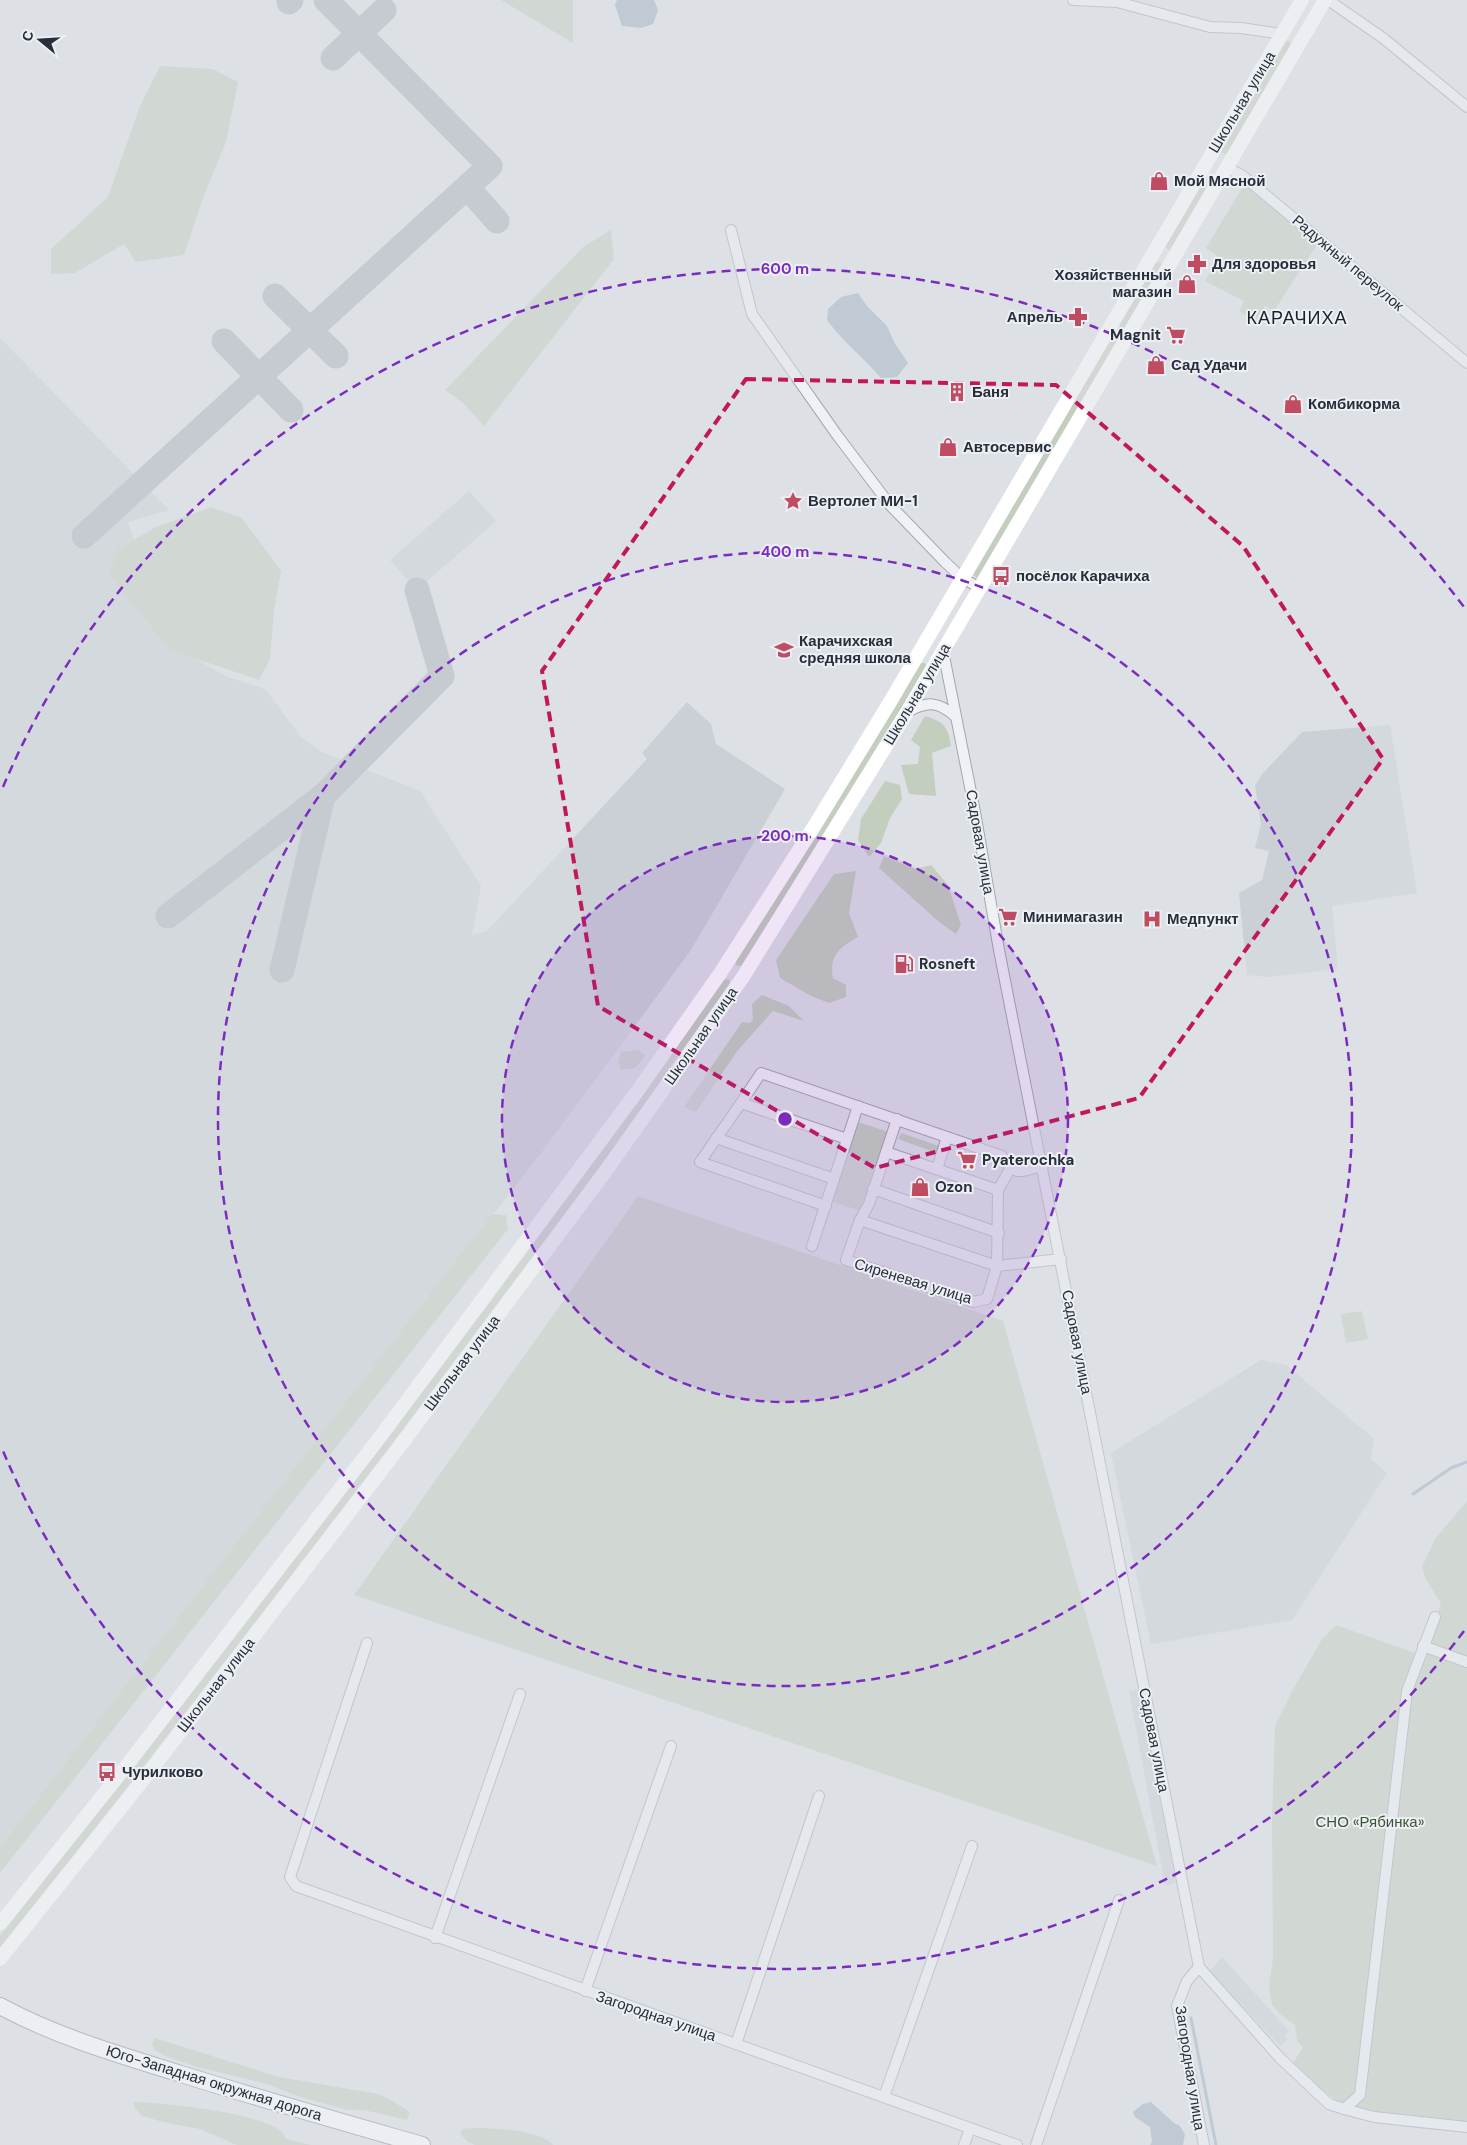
<svg xmlns="http://www.w3.org/2000/svg" width="1467" height="2145" font-family="'DM Sans',sans-serif">
<style>
.built{fill:#cbd0d6}
.green{fill:#c3cebf}
.water{fill:#9bafc2}
.lines{fill:none;stroke-linecap:round;stroke-linejoin:round}
.stream{stroke:#9bafc2;stroke-width:3}
.taxiway{stroke:#aab0b9;stroke-width:25}
.minor-casing{stroke:#a3a7ae;stroke-width:12}
.trunk-casing{stroke:#868f9a;stroke-width:18}
.minor{stroke:#eff1f4;stroke-width:10}
.secondary{stroke:#fff;stroke-width:14}
.trunk{stroke:#fff;stroke-width:16}
.marked{fill:none;stroke:#c2185b;stroke-width:4;stroke-dasharray:10 6;stroke-linejoin:round}
.ring{fill:none;stroke:#7b2cbf;stroke-width:2.5;stroke-dasharray:9 6}
.labels{text-anchor:middle;dominant-baseline:central;stroke-width:4;stroke-linejoin:round;paint-order:stroke}
.street-label{font-size:15px;fill:#282f3a;stroke:#eceff3}
.poi-label{font-size:15px;font-weight:bold;fill:#282f3a;stroke:#eceff3;text-anchor:start}
.park-label{font-size:15px;fill:#3d5437;stroke:#eceff3}
.quarter-label{font-size:18px;letter-spacing:1px;fill:#1a202b;stroke:#eceff3}
.centre{fill:#7b2cbf;stroke:#eceff3;stroke-width:2.5}
.ring-label{font-size:15px;text-anchor:middle;font-weight:bold;fill:#7b2cbf;stroke:#eceff3;stroke-width:4;stroke-linejoin:round;paint-order:stroke}
</style>
<rect width="100%" height="100%" fill="#dde0e5"/>
<g class="built">
<path d="M0 338 169 510 128 522 137 551 179 649 225 676 265 689 301 737 322 752 420 791 481 886 472 935 487 931 647 759 642 753 687 702 711 724 716 744 785 789 691 950 545 1148 0 1847Z"/>
<path d="M469 491 496 521 417 590 390 560Z"/>
<path d="M1390 725 1417 893 1332 906 1338 969 1267 977 1247 975 1239 893 1262 880 1269 851 1255 848 1261 824 1255 785 1263 773 1302 732Z"/>
<path d="M1261 1360 1286 1365 1374 1439 1371 1459 1387 1473 1292 1620 1151 1644 1111 1453Z"/>
<path d="M1139 1689 1176 1883 1165 1885 1129 1691Z"/>
<path d="M1222 1957 1289 2031 1285 2036 1288 2039 1280 2046 1210 1971Z"/>
</g>
<g class="green">
<path d="M501 0H573V43Z"/>
<path d="M1284 41H1289L1291 46 1227 154 1222 153 1221 149Z"/>
<path d="M160 66 213 69 238 82 226 142 203 198 184 255 136 262 124 244 75 273 51 274V249L108 197 140 106Z"/>
<path d="M1205 182 1207 186 1170 250 1164 247 1201 183Z"/>
<path d="M1245 183 1318 243 1274 311 1265 306 1256 321 1239 311 1244 301 1205 281 1218 256 1206 248Z"/>
<path d="M611 230 614 259 484 426 463 403 445 390 583 247Z"/>
<path d="M1156 261 1162 264 977 578 973 575Z"/>
<path d="M211 507 242 518 281 571 274 611 270 659 259 680 170 650 109 575 118 549 156 527Z"/>
<path d="M921 663H925L927 667 826 832 741 966H737L735 961Z"/>
<path d="M925 716C944 722 948 726 951 746L932 753 936 796 909 794 901 765 918 764 920 747 911 740Z"/>
<path d="M885 781 900 785 902 799 890 818 881 843 869 857 858 840 861 819Z"/>
<path d="M884 856 915 869 931 865 948 885 961 925 956 934 938 921 879 868Z"/>
<path d="M856 871 849 913 858 937C840 947 829 955 833 978L846 985V997L829 1003 811 996 780 978 776 960 834 874Z"/>
<path d="M729 979 730 984C610 1157 483 1325 355 1492 238 1645 120 1798 0 1948V1936C114 1793 226 1649 337 1504 469 1331 600 1158 724 980Z"/>
<path d="M762 995 789 1006 804 1021 773 1011 738 1050 696 1112 684 1107 742 1022 750 1023 753 1019 752 1004Z"/>
<path d="M638 1050 646 1055 635 1068 621 1070 618 1062 621 1052Z"/>
<path d="M858 1122 892 1133 880 1154 861 1211 830 1201Z"/>
<path d="M901 1133 939 1146 937 1153 898 1139Z"/>
<path d="M638 1196 1003 1321 1157 1866 354 1595Z"/>
<path d="M492 1214 506 1215 508 1229 0 1873V1847Z"/>
<path d="M1362 1311 1368 1339 1346 1343 1341 1314Z"/>
<path d="M1467 1501V2132L1424 2129 1369 2119 1345 2106 1290 2067 1303 2048 1297 2041 1295 2025 1281 2015 1272 2005 1269 1984 1273 1959 1272 1820 1275 1726 1292 1691 1322 1639 1336 1625 1423 1656 1441 1603 1426 1580 1422 1567 1435 1539Z"/>
<path d="M155 2038 279 2077 378 2094 389 2099 410 2112 407 2120 364 2110H348L300 2097 267 2084 197 2067 165 2056 155 2050 152 2043Z"/>
<path d="M133 2102C167 2103 253 2112 280 2130 283 2132 284 2136 286 2139L311 2145H237L200 2129 163 2122 142 2116 135 2108Z"/>
<path d="M473 2128C493 2128 541 2130 553 2145H475L468 2142 460 2134 463 2129Z"/>
</g>
<g class="water">
<path d="M617 0H654L658 10 653 24 641 28 622 26 615 5Z"/>
<path d="M858 293 866 305 887 326 894 342 908 363 897 377 881 378C864 358 843 342 827 320L828 309 841 297Z"/>
<path d="M1151 2102 1175 2124 1179 2125 1185 2134 1183 2145H1150L1152 2142 1150 2127 1135 2117 1133 2112 1143 2104Z"/>
</g>
<g class="lines">
<g class="stream">
<path d="M1413 1494 1451 1468 1467 1462"/>
<path d="M1191 2018 1216 2145"/>
</g>
<g class="taxiway">
<path d="M289 2 291 0"/>
<path d="M333 58 384 10"/>
<path d="M467 187 497 221"/>
<path d="M275 296 336 356"/>
<path d="M224 341 291 410"/>
<path d="M84 536 490 166 326 0"/>
<path d="M168 916 323 796 442 676 417 590"/>
<path d="M282 970 323 796"/>
</g>
<g class="minor-casing">
<g id="minor">
<path d="M1073 0 1117 2 1210 27 1241 28 1282 34"/>
<path d="M1328 0 1383 38 1467 107"/>
<path d="M1226 167 1243 176 1467 363"/>
<path d="M731 230 752 314 837 435 890 505 945 562 962 578 980 588"/>
<path d="M943 651 975 812 999 950 1199 1967 1280 2058 1329 2104 1344 2109 1360 2095 1407 1691 1435 1617"/>
<path d="M907 712C928 701 938 701 956 717"/>
<path d="M741 1103 761 1073 1002 1156C1015 1178 1020 1171 1043 1166"/>
<path d="M716 1138 834 1179"/>
<path d="M886 1152 998 1190 997 1266 987 1299 973 1302 846 1260 860 1220 869 1204Z"/>
<path d="M886 1152 897 1119"/>
<path d="M937 1169 947 1137"/>
<path d="M873 1189 999 1233"/>
<path d="M998 1190 1010 1169"/>
<path d="M826 1206 700 1162 741 1103 847 1139"/>
<path d="M860 1220 997 1266 1061 1259"/>
<path d="M812 1246 858 1106"/>
<path d="M367 1643 290 1877 296 1886 1017 2145"/>
<path d="M1423 1646 1467 1662"/>
<path d="M435 1938 520 1694"/>
<path d="M1199 1967 1187 1981 1177 2006 1204 2145"/>
<path d="M585 1991 671 1746"/>
<path d="M736 2044 819 1796"/>
<path d="M884 2097 972 1846"/>
<path d="M1344 2109 1374 2117 1467 2127"/>
<path d="M964 2145 970 2129"/>
<path d="M1036 2145 1119 1900"/>
</g>
</g>
<g class="trunk-casing">
<path id="trunk" d="M0 2006C57 2037 120 2055 181 2074 261 2099 342 2122 422 2145"/>
</g>
<use href="#minor" class="minor"/>
<g class="secondary">
<path d="M0 1924 127 1765 380 1437 636 1093 721 972 815 825 890 702 1302 0"/>
<path d="M0 1959 144 1779 397 1450 605 1172 743 977 907 712 1325 0"/>
</g>
<use href="#trunk" class="trunk"/>
</g>
<path d="M0 0H1467V2145H0ZM746 379 1056 385 1243 546 1383 759 1139 1098 875 1168 598 1006 542 671Z" fill="#dde0e5" fill-opacity=".55" fill-rule="evenodd"/>
<path class="marked" d="M746 379 1056 385 1243 546 1383 759 1139 1098 875 1168 598 1006 542 671Z"/>
<circle cx="785" cy="1119" r="283" fill="#7b2cbf" fill-opacity=".12"/>
<g class="ring">
<circle cx="785" cy="1119" r="283"/>
<circle cx="785" cy="1119" r="567"/>
<path d="M1464 1631A850 850 0 0 1 3 1451M3 787A850 850 0 0 1 1464 607"/>
</g>
<defs>
<g id="shop-bare" transform="scale(1.5)"><path d="M-5-2.5h2.3a2.7 3.5 0 0 1 5.4 0H5L5.5 6h-11ZM-1.5-2.5h3a1.5 2.3 0 0 0-3 0Z" fill="#c04c62" stroke="#eceff3" stroke-width="2.5" paint-order="stroke"/></g>
<g id="pharmacy-bare" transform="scale(1.5)"><path d="M-2-6h4v4h4v4h-4v4h-4v-4h-4v-4h4Z" fill="#c04c62" stroke="#eceff3" stroke-width="2.5" paint-order="stroke"/></g>
<g id="supermarket-bare" transform="scale(1.5)"><path d="M-6-5.5h2.5l.6 2H6L4.5 2H-2.5L-4.4-4H-6ZM-1.5 3.2a1.3 1.3 0 1 0 .1 0ZM3 3.2a1.3 1.3 0 1 0 .1 0Z" fill="#c04c62" stroke="#eceff3" stroke-width="2.5" paint-order="stroke"/></g>
<g id="building-bare" transform="scale(1.5)"><path d="M-4-6H4V6H1V3H-1V6H-4ZM-2.5-4.3h1.7v1.8h-1.7ZM.8-4.3h1.7v1.8H.8ZM-2.5-1h1.7V.8h-1.7ZM.8-1h1.7V.8H.8Z" fill="#c04c62" stroke="#eceff3" stroke-width="2.5" paint-order="stroke"/></g>
<g id="sight-bare" transform="scale(1.5)"><path d="M0-6L1.8-2.2L6-1.7L2.9 1.2L3.7 5.4L0 3.3L-3.7 5.4L-2.9 1.2L-6-1.7L-1.8-2.2Z" fill="#c04c62" stroke="#eceff3" stroke-width="2.5" paint-order="stroke"/></g>
<g id="bus-bare" transform="scale(1.5)"><path d="M-5-6H5V4H4V6H2V4H-2V6H-4V4H-5ZM-3.5-4V0h7V-4ZM-3.5 1.2v1.5H-2V1.2ZM2 1.2v1.5H3.5V1.2Z" fill="#c04c62" stroke="#eceff3" stroke-width="2.5" paint-order="stroke"/></g>
<g id="school-bare" transform="scale(1.5)"><path d="M0-5L7-2L0 1L-7-2ZM-4 1L0 2.5L4 1V4Q0 6-4 4Z" fill="#c04c62" stroke="#eceff3" stroke-width="2.5" paint-order="stroke"/></g>
<g id="hospital-bare" transform="scale(1.5)"><path d="M-5-5h3v3.5h4V-5h3V5h-3V1.5h-4V5h-3Z" fill="#c04c62" stroke="#eceff3" stroke-width="2.5" paint-order="stroke"/></g>
<g id="fuel-bare" transform="scale(1.5)"><path d="M-5.5-6h7V0h2V4h1.3V-2.5L3-4.5l.8-.8L6-3V5H2.5V1h-1V6h-7ZM-4.2-4.7v3.2H.2V-4.7Z" fill="#c04c62" stroke="#eceff3" stroke-width="2.5" paint-order="stroke"/></g>
</defs>
<g fill-rule="evenodd">
<use href="#shop-bare" x="1159" y="181"/>
<use href="#pharmacy-bare" x="1197" y="264"/>
<use href="#shop-bare" x="1187" y="284"/>
<use href="#pharmacy-bare" x="1078" y="317"/>
<use href="#supermarket-bare" x="1176" y="335"/>
<use href="#shop-bare" x="1156" y="365"/>
<use href="#building-bare" x="957" y="392"/>
<use href="#shop-bare" x="1293" y="404"/>
<use href="#shop-bare" x="948" y="447"/>
<use href="#sight-bare" x="793" y="501"/>
<use href="#bus-bare" x="1001" y="576"/>
<use href="#school-bare" x="784" y="650"/>
<use href="#supermarket-bare" x="1008" y="917"/>
<use href="#hospital-bare" x="1152" y="919"/>
<use href="#fuel-bare" x="904" y="964"/>
<use href="#supermarket-bare" x="967" y="1160"/>
<use href="#shop-bare" x="920" y="1187"/>
<use href="#bus-bare" x="107" y="1772"/>
</g>
<g class="labels">
<g class="street-label">
<text transform="translate(1242 102) rotate(-59)">Школьная улица</text>
<text transform="translate(1348 263) rotate(40)">Радужный переулок</text>
<text transform="translate(917 694) rotate(-59)">Школьная улица</text>
<text transform="translate(980 842) rotate(80)">Садовая улица</text>
<text transform="translate(701 1036) rotate(-55)">Школьная улица</text>
<text transform="translate(913 1281) rotate(17)">Сиреневая улица</text>
<text transform="translate(1077 1342) rotate(79)">Садовая улица</text>
<text transform="translate(462 1363) rotate(-53)">Школьная улица</text>
<text transform="translate(216 1685) rotate(-52)">Школьная улица</text>
<text transform="translate(1154 1740) rotate(79)">Садовая улица</text>
<text transform="translate(656 2016) rotate(19)">Загородная улица</text>
<text transform="translate(1190 2068) rotate(81)">Загородная улица</text>
<text transform="translate(214 2083) rotate(17)">Юго-Западная окружная дорога</text>
</g>
<g class="poi-label">
<text x="1174" y="181">Мой Мясной</text>
<text x="1212" y="264">Для здоровья</text>
<text x="1172" y="275" text-anchor="end">Хозяйственный<tspan x="1172" dy="17">магазин</tspan></text>
<text x="1063" y="317" text-anchor="end">Апрель</text>
<text x="1161" y="335" text-anchor="end">Magnit</text>
<text x="1171" y="365">Сад Удачи</text>
<text x="972" y="392">Баня</text>
<text x="1308" y="404">Комбикорма</text>
<text x="963" y="447">Автосервис</text>
<text x="808" y="501">Вертолет МИ-1</text>
<text x="1016" y="576">посёлок Карачиха</text>
<text x="799" y="641">Карачихская<tspan x="799" dy="17">средняя школа</tspan></text>
<text x="1023" y="917">Минимагазин</text>
<text x="1167" y="919">Медпункт</text>
<text x="919" y="964">Rosneft</text>
<text x="982" y="1160">Pyaterochka</text>
<text x="935" y="1187">Ozon</text>
<text x="122" y="1772">Чурилково</text>
</g>
<g class="park-label">
<text x="1370" y="1822">СНО «Рябинка»</text>
</g>
<g class="quarter-label">
<text x="1297" y="318">КАРАЧИХА</text>
</g>
</g>
<circle cx="785" cy="1119" r="8" class="centre"/>
<g class="ring-label">
<text x="785" y="274">600 m</text>
<text x="785" y="557">400 m</text>
<text x="785" y="841">200 m</text>
</g>
<g transform="translate(40 40) rotate(288)" stroke="#eceff3" stroke-width="4" paint-order="stroke">
<path d="M0-4L9 19L0 12L-9 19Z" fill="#282f3a"/>
<text y="-8" font-size="14" font-weight="bold" text-anchor="middle" fill="#282f3a">С</text>
</g>
</svg>
